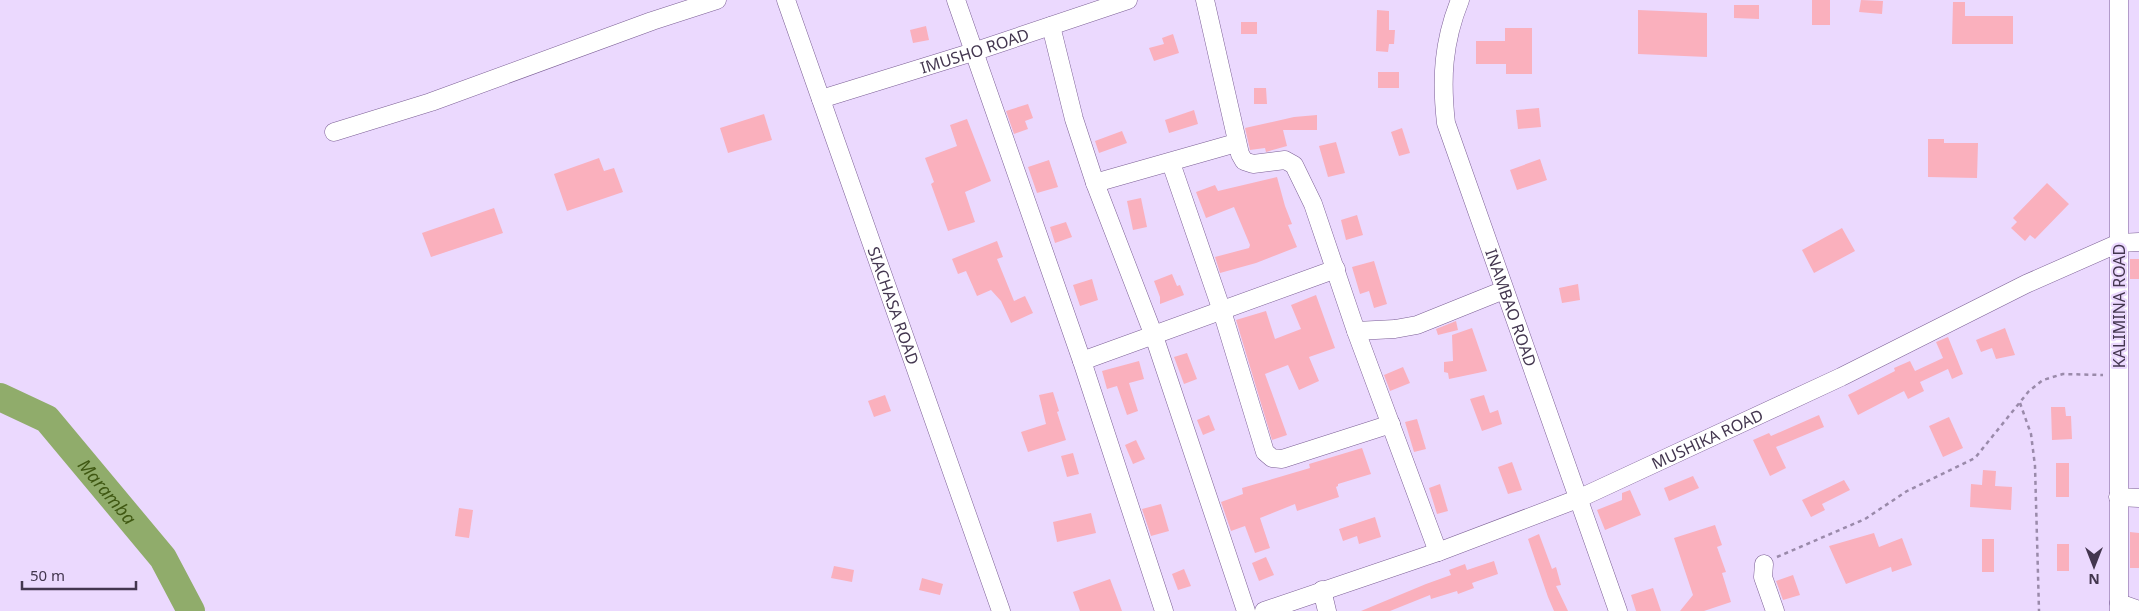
<svg xmlns="http://www.w3.org/2000/svg" width="2139" height="611" font-family="'Noto Sans',sans-serif">
<style>
.lines{fill:none;stroke-linecap:round;stroke-linejoin:round}
.river{stroke:#90ac6b;stroke-width:28}
.building{fill:#fab0bd}
.street-casing{stroke:#7b5f95;stroke-width:19}
.path{stroke:#9a8aaa;stroke-width:2.5;stroke-dasharray:4 4;stroke-linecap:butt}
.street{stroke:#fff;stroke-width:18}
.labels{text-anchor:middle;dominant-baseline:central;stroke-width:4.5;stroke-linejoin:round;paint-order:stroke}
.street-label{font-size:16px;fill:#43364f;stroke:#ebd9fe}
.water-label{font-size:18px;font-style:italic;fill:#405913;stroke:#ebd9fe}
</style>
<rect width="100%" height="100%" fill="#ebd9fe"/>
<g class="lines">
<path class="river" id="s1" d="M0 397 47 419 163 558 191 611"/>
</g>
<g class="building">
<rect x="1812" y="0" width="18" height="25"/>
<path d="M1861 0 1883 1 1882 14 1859 12Z"/>
<path d="M1953 2H1965V16H2013V44H1952Z"/>
<path d="M1734 5H1759V19L1734 18Z"/>
<path d="M1377 10 1389 11V30H1395L1394 44H1389L1388 52 1376 51Z"/>
<path d="M1638 10 1707 13V57L1638 54Z"/>
<rect x="1241" y="22" width="16" height="12"/>
<path d="M926 26 929 40 913 43 910 30Z"/>
<path d="M1505 28H1532V74H1506V64H1476V41H1505Z"/>
<path d="M1173 34 1179 53 1154 61 1149 48 1164 44 1162 38Z"/>
<rect x="1378" y="72" width="21" height="16"/>
<path d="M1254 88H1266L1267 104H1254Z"/>
<path d="M1028 104 1033 118 1025 121 1028 129 1014 134 1006 111Z"/>
<path d="M1539 108 1541 127 1518 129 1516 110Z"/>
<path d="M1194 110 1198 124 1169 133 1165 120Z"/>
<path d="M764 114 772 140 728 153 720 128Z"/>
<path d="M1317 115V130H1283L1287 146 1266 152 1265 148 1250 150 1245 128 1294 117Z"/>
<path d="M967 119 991 181 965 192 975 222 948 231 931 184 934 182 925 158 957 146 950 125Z"/>
<path d="M1402 128 1410 153 1399 156 1391 132Z"/>
<path d="M1122 131 1127 143 1099 153 1095 141Z"/>
<path d="M1928 139H1944V143H1978L1977 178 1928 177Z"/>
<path d="M1336 142 1345 173 1328 177 1319 146Z"/>
<path d="M599 158 604 171 614 168 623 192 567 211 554 174Z"/>
<path d="M1540 159 1547 180 1517 190 1510 170Z"/>
<path d="M1049 160 1058 187 1037 193 1028 167Z"/>
<path d="M1277 177 1285 206 1292 224 1288 225 1297 247 1256 263 1220 273 1215 257 1249 248 1250 245 1234 207 1206 218 1196 192 1215 185 1218 191Z"/>
<path d="M2047 183 2069 204 2035 239 2030 235 2025 241 2011 228 2017 222 2013 218Z"/>
<path d="M1141 198 1147 227 1133 230 1127 201Z"/>
<path d="M494 208 503 233 431 257 422 233Z"/>
<path d="M1357 215 1363 235 1346 240 1341 220Z"/>
<path d="M1066 222 1072 237 1055 243 1050 227Z"/>
<path d="M1842 228 1855 251 1814 273 1802 250Z"/>
<path d="M997 241 1003 257 997 259 1014 301 1025 296 1033 313 1011 323 1001 301 991 290 977 296 966 271 958 274 952 259Z"/>
<rect x="2130" y="259" width="9" height="20"/>
<path d="M1374 261 1387 304 1374 308 1369 291 1360 294 1352 267Z"/>
<path d="M1172 274 1177 286 1180 285 1184 295 1160 304V297L1154 281Z"/>
<path d="M1092 279 1098 300 1080 306 1073 285Z"/>
<path d="M1578 284 1580 300 1562 303 1559 288Z"/>
<path d="M1316 295 1335 348 1309 357 1319 381 1299 390 1288 365 1265 374 1287 435 1272 440 1236 320 1266 311 1275 339 1301 329 1291 305Z"/>
<path d="M1456 321 1458 330 1438 335 1436 329Z"/>
<path d="M1472 328 1487 371 1449 379 1448 373 1444 372V362L1453 361 1452 335Z"/>
<path d="M2005 328 2015 355 1996 359 1992 348 1981 352 1976 340Z"/>
<path d="M1948 337 1963 374 1952 379 1948 369 1920 382 1924 391 1908 399 1904 391 1858 415 1848 395 1895 371 1894 368 1910 361 1915 371 1943 358 1936 342Z"/>
<path d="M1187 353 1197 379 1184 384 1174 357Z"/>
<path d="M1139 361 1144 379 1129 383 1138 411 1127 415 1117 386 1107 389 1102 371Z"/>
<path d="M1403 367 1410 383 1390 391 1384 375Z"/>
<path d="M1053 392 1059 411 1057 412 1066 440 1028 452 1021 432 1046 424 1039 395Z"/>
<path d="M885 395 891 411 874 417 868 401Z"/>
<path d="M1484 395 1490 413 1498 410 1502 424 1482 431 1470 399Z"/>
<path d="M2051 407H2065L2066 416H2071L2072 439 2052 440Z"/>
<path d="M1209 415 1215 430 1203 435 1197 420Z"/>
<path d="M1819 415 1824 427 1776 447 1786 468 1770 476 1753 440 1769 433 1771 436Z"/>
<path d="M1949 417 1963 448 1943 457 1929 426Z"/>
<path d="M1417 419 1426 449 1414 452 1405 422Z"/>
<path d="M1136 440 1145 459 1133 464 1125 445Z"/>
<path d="M1362 448 1371 474 1338 484V486L1336 487 1339 497 1297 511 1295 504 1260 518 1270 548 1255 553 1245 526 1231 531 1221 502 1243 494 1242 488 1310 468 1309 464Z"/>
<path d="M1073 453 1079 474 1067 477 1061 456Z"/>
<path d="M1512 462 1522 490 1508 494 1498 467Z"/>
<rect x="2056" y="463" width="13" height="34"/>
<path d="M1983 470 1996 471 1995 486 2012 487 2011 510 1970 507 1971 484 1982 485Z"/>
<path d="M1693 476 1699 488 1669 501 1664 488Z"/>
<path d="M1844 480 1850 490 1822 504 1825 510 1811 517 1802 500Z"/>
<path d="M1440 484 1448 511 1437 514 1429 488Z"/>
<path d="M1630 490 1641 515 1605 530 1597 510 1622 500V493Z"/>
<path d="M1161 504 1169 531 1151 536 1142 509Z"/>
<path d="M459 508 473 510 469 538 455 536Z"/>
<path d="M1091 513 1096 533 1057 542 1053 522Z"/>
<path d="M1375 517 1381 537 1359 544 1357 536 1343 541 1339 529Z"/>
<path d="M1715 525 1722 545 1717 547 1726 572 1722 573 1731 602 1704 611H1680L1693 595 1674 538Z"/>
<path d="M2130 532 2139 533V568H2130Z"/>
<path d="M1874 533 1879 547 1902 538 1912 565 1892 572 1891 567 1846 584 1829 546Z"/>
<path d="M1539 534 1552 569 1556 567 1561 585 1556 586 1568 611H1554L1548 597 1528 539Z"/>
<rect x="1982" y="539" width="12" height="33"/>
<rect x="2057" y="544" width="12" height="27"/>
<path d="M1266 557 1274 575 1259 581 1252 563Z"/>
<path d="M1494 561 1498 574 1472 583 1474 588 1458 594 1457 591 1431 599 1430 595 1390 611H1361L1426 584 1451 575 1449 570 1465 564 1467 570Z"/>
<path d="M834 566 854 570 852 582 831 578Z"/>
<path d="M1184 569 1191 586 1178 590 1172 574Z"/>
<path d="M1793 575 1800 595 1783 600 1776 581Z"/>
<path d="M922 578 943 584 940 595 919 590Z"/>
<path d="M1110 579 1122 611H1080L1073 592Z"/>
<path d="M1653 588 1661 611H1636L1631 595Z"/>
</g>
<g class="lines">
<g class="street-casing">
<g id="street">
<path id="s2" d="M786 0 1001 611"/>
<path d="M956 0 1082 361 1164 611"/>
<path d="M1205 0 1240 154 1244 161 1253 164 1285 160 1294 165 1313 204 1356 331 1438 552"/>
<path id="s3" d="M1460 0C1443 42 1441 79 1446 123L1618 611"/>
<path d="M1051 26 1074 119 1095 183 1154 336 1246 611"/>
<path id="s4" d="M821 99 973 52 1128 0"/>
<path d="M334 132 431 102 652 21 717 0"/>
<path d="M1171 163 1222 311 1265 452 1272 458 1282 459 1391 424"/>
<path d="M1095 183 1236 143"/>
<path d="M1356 331 1395 329 1417 325 1504 290"/>
<path d="M1082 361 1336 269"/>
<path d="M2118 497 2139 498"/>
<path d="M1764 564 1763 577 1775 611"/>
<path d="M1322 590 1327 611"/>
<path d="M2119 603 2139 610"/>
<path id="s5" d="M1264 611 1438 552 1580 498 1841 377 2026 284 2119 243 2139 242"/>
<path d="M2119 611V0"/>
</g>
</g>
<g class="path">
<path d="M2020 403 2031 434 2035 466 2039 611"/>
<path d="M1777 557 1865 519 1907 491 1975 458 2029 391 2043 380 2063 374 2103 375"/>
</g>
<use href="#street" class="street"/>
</g>
<g class="labels">
<g class="street-label">
<text stroke="none"><textPath href="#s4" startOffset="161">IMUSHO ROAD</textPath></text>
<text stroke="none"><textPath href="#s2" startOffset="324">SIACHASA ROAD</textPath></text>
<text transform="translate(2119 306) rotate(-90)">KALIMINA ROAD</text>
<text stroke="none"><textPath href="#s3" startOffset="321">INAMBAO ROAD</textPath></text>
<text stroke="none"><textPath href="#s5" startOffset="476">MUSHIKA ROAD</textPath></text>
</g>
<g class="water-label">
<text stroke="none"><textPath href="#s1" startOffset="146">Maramba</textPath></text>
</g>
</g>
<g transform="translate(2094 566) rotate(180)" stroke="#ebd9fe" stroke-width="4" paint-order="stroke">
<path d="M0-4L9 19L0 12L-9 19Z" fill="#43364f"/>
<text y="-8" font-size="14" font-weight="bold" text-anchor="middle" fill="#43364f">N</text>
</g>
<path d="M22 581v8h114v-8" fill="none" stroke="#43364f" stroke-width="2.5"/>
<text x="30" y="581" font-size="15" fill="#43364f" stroke="#ebd9fe" stroke-width="4" paint-order="stroke">50 m</text>
</svg>
